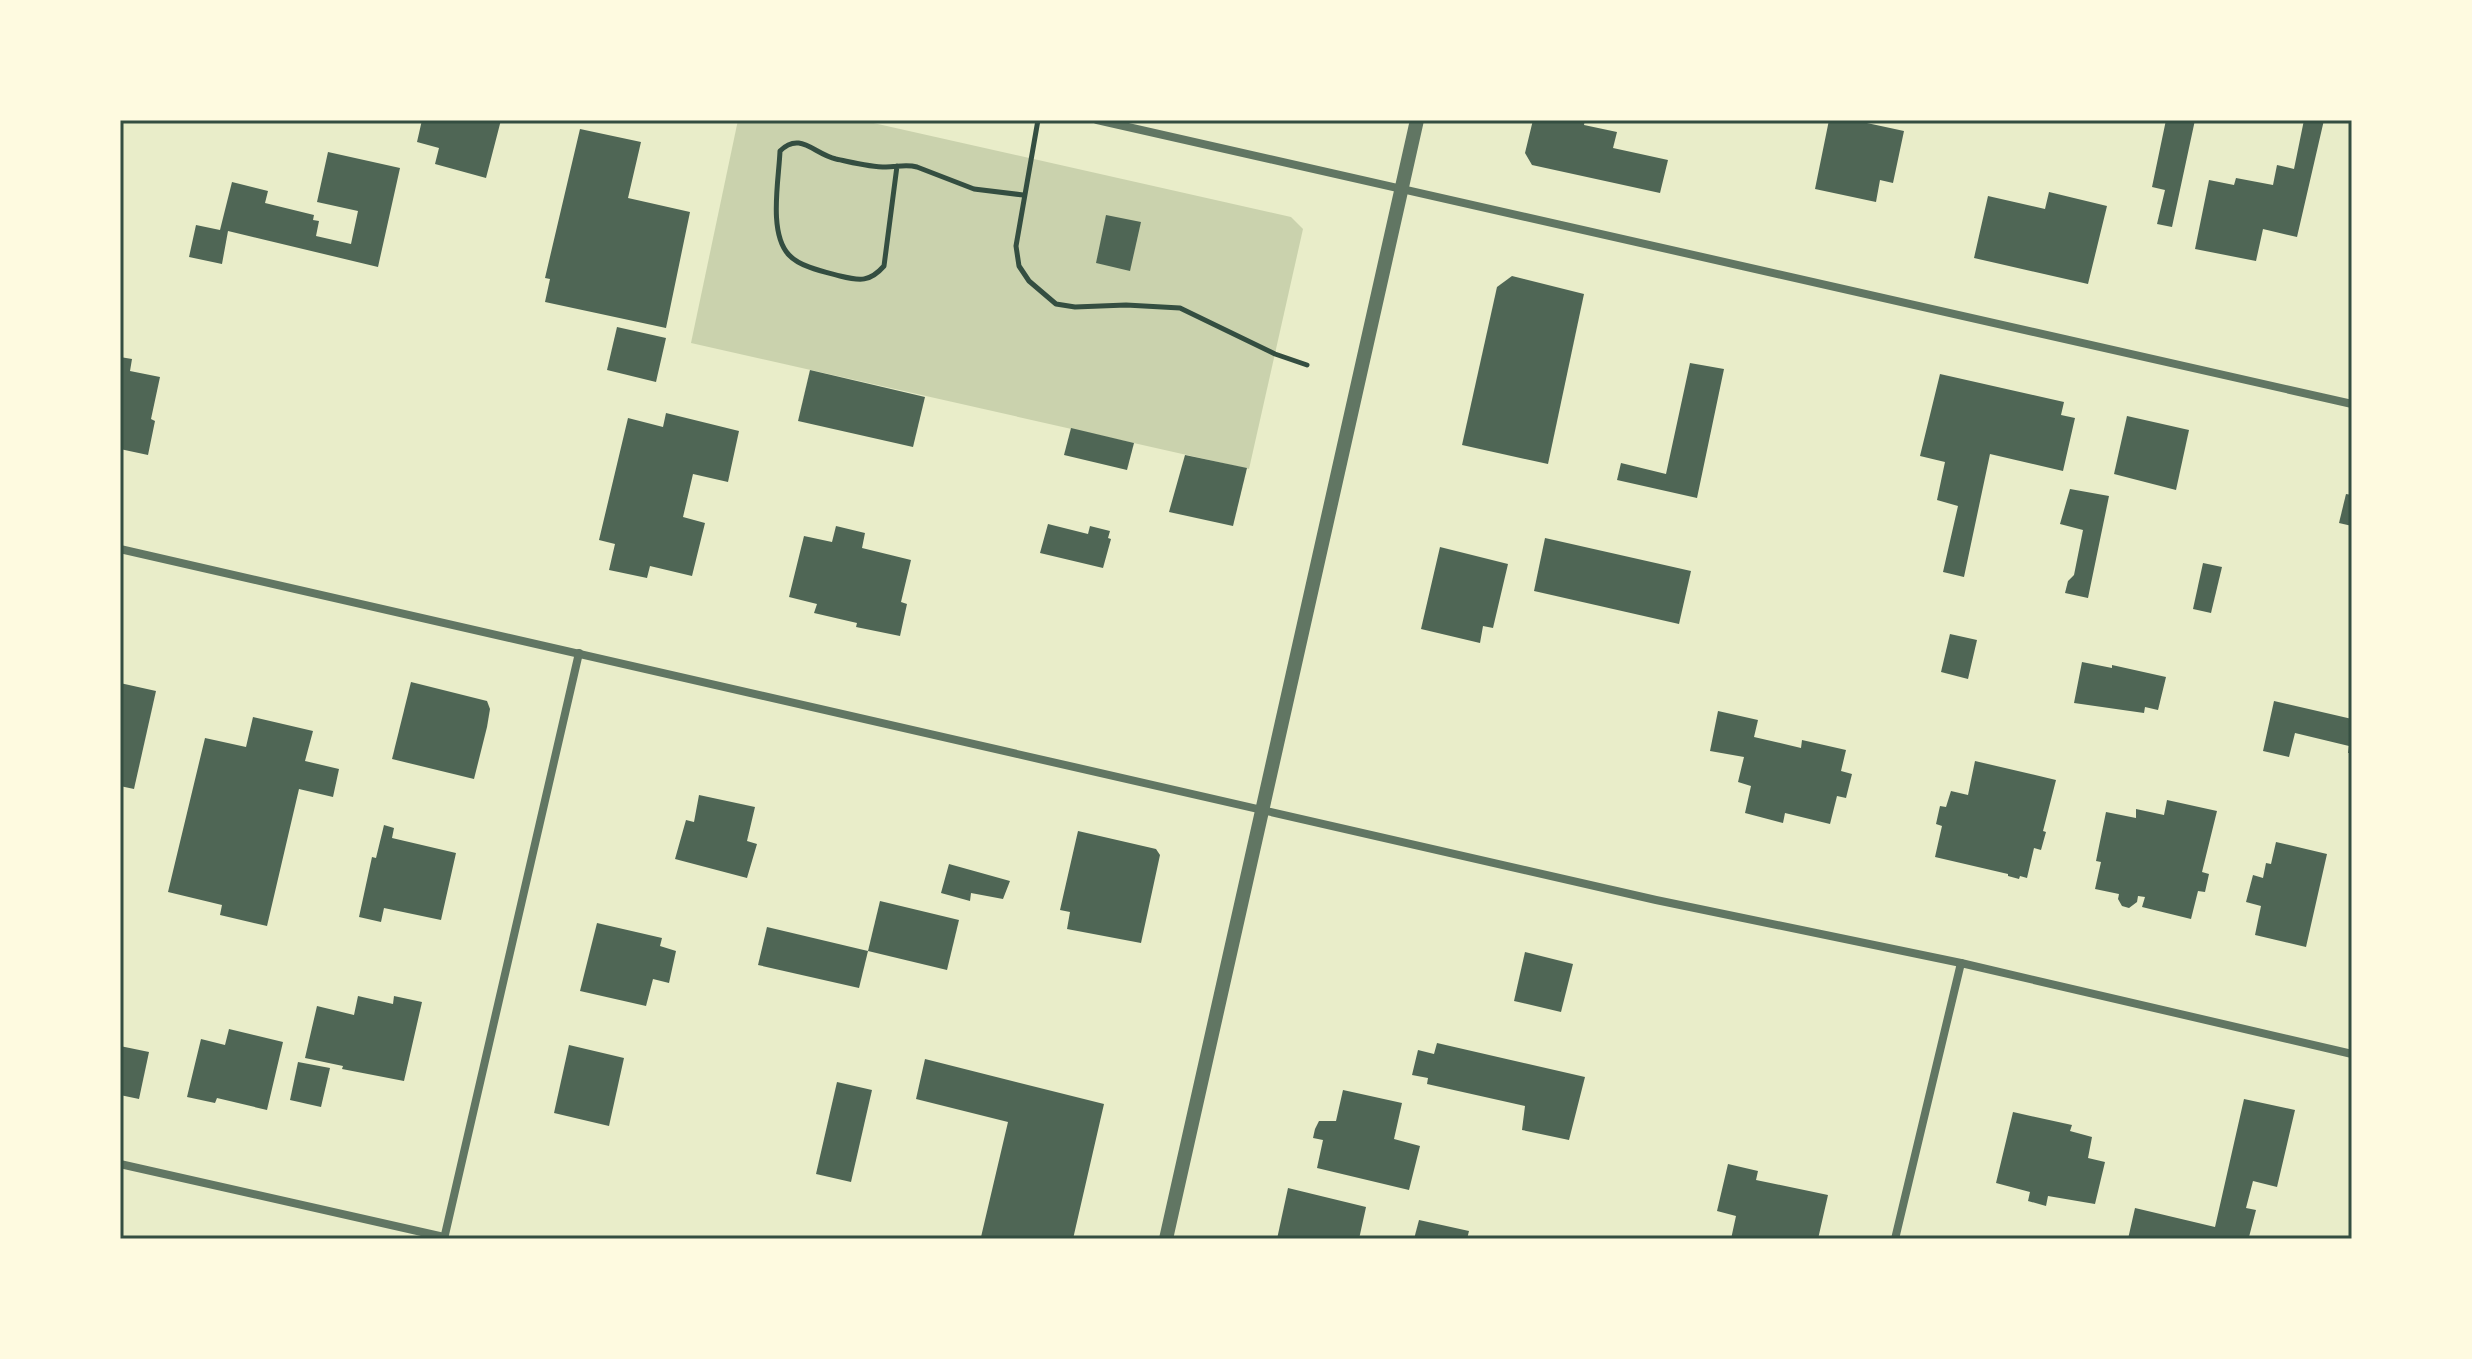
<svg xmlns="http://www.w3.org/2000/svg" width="2472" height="1359" font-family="Arial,sans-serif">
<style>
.green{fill:#cad2ad}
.building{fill:#4f6655}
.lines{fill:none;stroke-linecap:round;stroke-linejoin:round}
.path{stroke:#344e41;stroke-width:5}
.minor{stroke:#617663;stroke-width:8}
.tertiary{stroke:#617663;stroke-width:14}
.neatline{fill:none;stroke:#344e41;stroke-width:3}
</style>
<rect width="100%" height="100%" fill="#e9edc9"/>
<path class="green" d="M738 120H860L1291 217 1303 229 1249 469 691 343Z"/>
<g class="building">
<path d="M422 120H501L486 178 435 164 439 148 417 142Z"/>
<path d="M1533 120H1585L1584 125 1617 132 1613 148 1668 160 1660 193 1532 165 1525 153Z"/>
<path d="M1829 120H1853L1904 131 1893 183 1880 180 1876 202 1815 189Z"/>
<path d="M2166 120H2195L2172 227 2157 224 2165 190 2152 187Z"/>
<path d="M2304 120H2324L2297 237 2263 229 2256 261 2195 249 2209 180 2234 185 2236 178 2273 185 2277 165 2294 169Z"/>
<path d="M580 129 641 142 628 198 690 212 666 328 545 302 550 279 545 278Z"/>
<path d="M328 152 400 168 378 267 228 231 222 264 189 257 196 225 220 230 232 182 268 191 265 203 314 215 313 220 319 221 316 236 351 244 358 211 317 202Z"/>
<path d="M2049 192 2107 206 2088 284 1974 258 1988 196 2045 209Z"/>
<path d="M1106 215 1141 222 1130 271 1096 263Z"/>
<path d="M1512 276 1584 294 1548 464 1462 445 1497 287Z"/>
<path d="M617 327 666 338 656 382 607 370Z"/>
<path d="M120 357 132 359 130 371 160 377 151 419 155 421 148 455 120 449Z"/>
<path d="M1690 363 1724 369 1697 498 1617 480 1621 463 1666 474Z"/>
<path d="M810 370 925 397 913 447 798 421Z"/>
<path d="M1940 374 2064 402 2061 415 2075 418 2063 471 1990 454 1964 577 1943 572 1958 506 1937 500 1945 462 1920 456Z"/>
<path d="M666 413 739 431 728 482 693 474 683 517 705 523 692 576 650 566 647 578 609 570 615 544 599 540 628 418 663 427Z"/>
<path d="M2127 416 2189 430 2176 490 2114 474Z"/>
<path d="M1071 428 1134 443 1127 470 1064 455Z"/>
<path d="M1185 455 1247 468 1233 526 1169 512Z"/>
<path d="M2070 489 2109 496 2088 598 2065 593 2068 581 2074 575 2083 530 2060 524Z"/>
<path d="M2346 494 2352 495V526L2339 523Z"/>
<path d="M1048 524 1088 534 1090 526 1110 531 1108 538 1111 539 1103 568 1040 553Z"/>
<path d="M836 526 865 533 862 548 911 560 901 602 907 604 900 636 856 627 857 623 814 613 817 604 789 597 804 536 832 542Z"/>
<path d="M1545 538 1691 571 1679 624 1534 591Z"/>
<path d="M1440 547 1508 564 1493 628 1483 626 1480 643 1421 629Z"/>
<path d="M2203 563 2222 567 2211 613 2193 609Z"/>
<path d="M1950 634 1977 640 1968 679 1941 672Z"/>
<path d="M2082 662 2112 668V665L2166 677 2158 710 2145 707 2144 713 2074 703Z"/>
<path d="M411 682 487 701 490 709 487 727 474 779 392 759Z"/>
<path d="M120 683 156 691 134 789 120 786Z"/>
<path d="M2274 701 2352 719V753H2348L2349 746 2295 733 2289 757 2263 751Z"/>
<path d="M1718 711 1758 720 1754 737 1801 748 1802 740 1846 750 1841 771 1852 774 1846 798 1837 796 1830 824 1785 813 1783 823 1745 813 1751 786 1738 782 1744 757 1710 751Z"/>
<path d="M253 717 313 731 305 761 339 769 333 797 299 789 267 926 220 915 222 905 168 892 205 738 246 747Z"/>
<path d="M1975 761 2056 780 2043 831 2046 832 2041 850 2034 848 2027 878 2020 876 2019 879 2008 876V874L1935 857 1942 826 1936 824 1940 806 1946 807 1951 791 1968 795Z"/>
<path d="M699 795 755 807 747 841 757 844 747 878 675 859 686 820 694 822Z"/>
<path d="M2167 800 2217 811 2202 872 2209 874 2205 892 2198 891 2191 919 2142 907 2145 897 2138 896 2137 902 2129 908 2122 906 2118 899 2119 894 2095 889 2101 862 2096 861 2106 812 2136 818V809L2164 815Z"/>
<path d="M384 825 394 828 392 838 456 853 441 920 384 908 381 922 359 917 372 857 376 858Z"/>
<path d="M1078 831 1156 849 1160 855 1141 943 1067 929 1070 912 1060 910Z"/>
<path d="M2276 842 2327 854 2306 947 2255 935 2261 906 2246 902 2253 875 2263 878 2266 863 2271 864Z"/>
<path d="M949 864 1010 881 1003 899 971 893 970 901 941 893Z"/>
<path d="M880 901 959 920 947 970 868 951Z"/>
<path d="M597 923 662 938 660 946 676 951 669 983 653 979 646 1006 580 991Z"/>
<path d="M767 927 868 951 859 988 758 965Z"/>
<path d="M1525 952 1573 964 1561 1012 1514 1001Z"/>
<path d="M358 996 393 1004 394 996 422 1002 404 1081 342 1069 343 1066 305 1058 317 1006 354 1015Z"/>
<path d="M229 1029 283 1042 267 1110 217 1098 215 1103 187 1097 201 1039 225 1045Z"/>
<path d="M1437 1043 1585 1077 1569 1140 1522 1130 1525 1106 1427 1084 1428 1078 1412 1075 1418 1050 1434 1054Z"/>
<path d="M569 1045 624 1058 609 1126 554 1113Z"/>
<path d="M120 1046 149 1052 139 1099 120 1095Z"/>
<path d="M925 1059 1104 1104 1073 1239 981 1237 1008 1122 916 1099Z"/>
<path d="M298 1062 330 1068 321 1107 290 1100Z"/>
<path d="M837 1082 872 1090 851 1182 816 1174Z"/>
<path d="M1343 1090 1402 1103 1394 1139 1420 1146 1409 1190 1317 1168 1323 1140 1313 1138 1315 1129 1319 1121H1336Z"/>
<path d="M2244 1099 2295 1110 2277 1187 2253 1181 2246 1208 2256 1210 2249 1237 2128 1239 2135 1208 2215 1227Z"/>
<path d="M2013 1112 2072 1125 2070 1131 2092 1137 2088 1158 2105 1162 2095 1204 2048 1196 2046 1206 2028 1201 2030 1192 1996 1183Z"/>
<path d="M1728 1164 1758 1171 1756 1180 1828 1195 1818 1239H1731L1736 1216 1717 1211Z"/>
<path d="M1288 1188 1366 1207 1359 1239H1277Z"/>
<path d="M1419 1220 1469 1231 1467 1239H1414Z"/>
</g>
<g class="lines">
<g class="path">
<path d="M1038 120 1016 246 1019 266 1029 281 1056 304 1075 307 1126 305 1180 308 1275 354 1307 365"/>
<path d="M897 166 884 266C870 282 860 281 840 276 825 272 800 267 789 255 768 233 779 179 780 151 800 131 814 154 836 159 851 162 869 167 886 167 897 167 906 164 917 167L974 189 1023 195"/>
</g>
<g class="minor">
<path d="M1097 120 2352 404"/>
<path d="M120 549 1656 900 1961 963 2352 1054"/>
<path d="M120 1164 444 1237"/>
<path d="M444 1239 579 653"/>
<path d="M1895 1239 1961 963"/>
</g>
<path class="tertiary" d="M1166 1239 1417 120"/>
</g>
<rect width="2472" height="1359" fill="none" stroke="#fefae0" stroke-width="244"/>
<rect x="122" y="122" width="2228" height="1115" class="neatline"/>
</svg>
